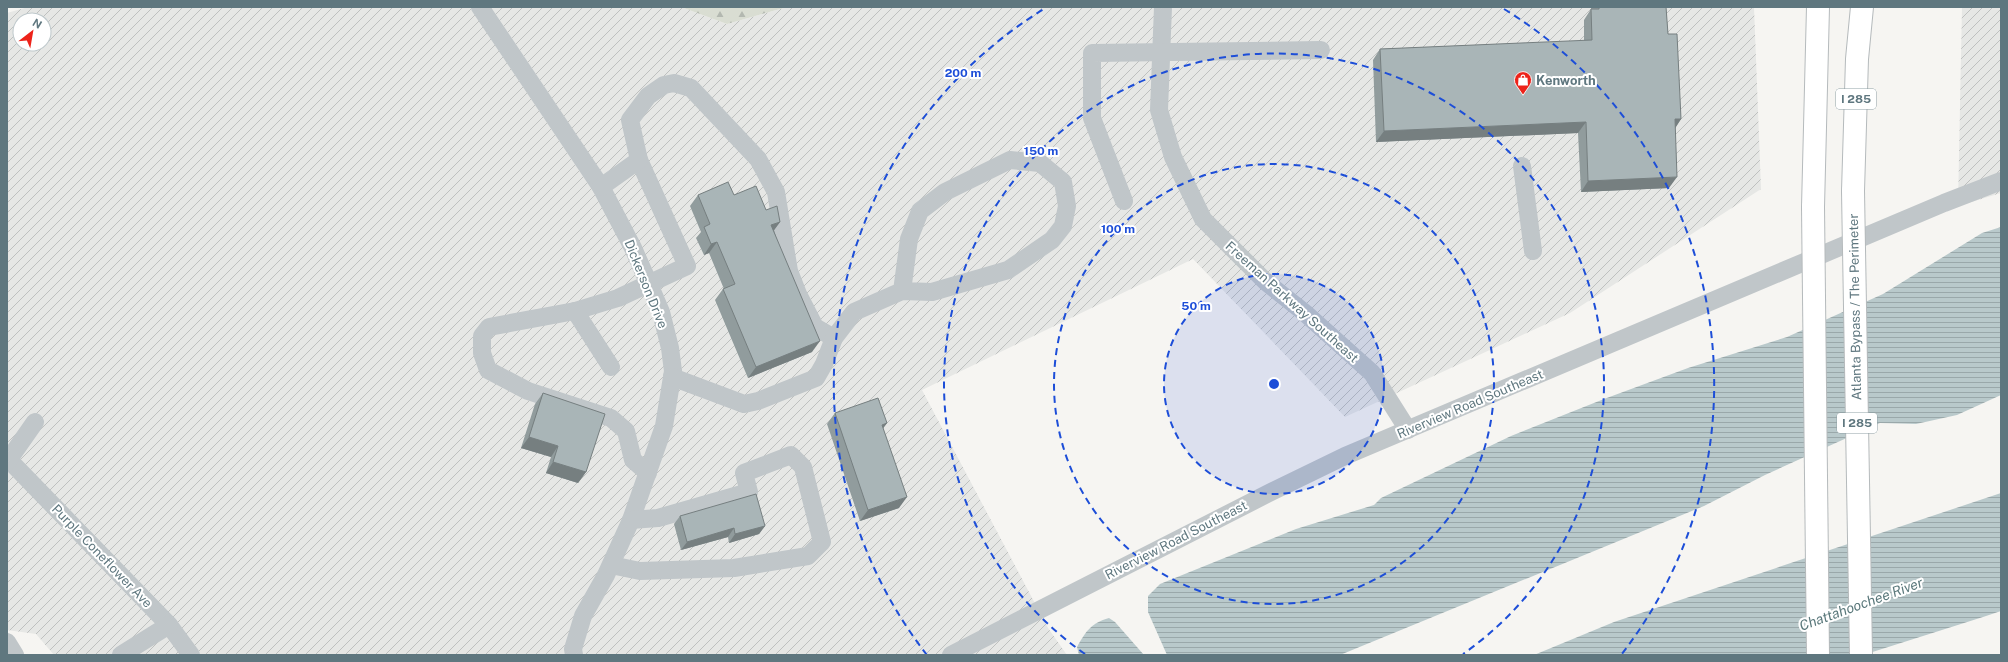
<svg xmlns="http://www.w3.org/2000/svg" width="2008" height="662" font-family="'Public Sans',sans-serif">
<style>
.industrial{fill:url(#industrial-furrows);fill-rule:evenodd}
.forest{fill:url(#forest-firs)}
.water{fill:url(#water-rules)}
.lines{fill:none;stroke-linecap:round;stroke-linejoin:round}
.highway-casing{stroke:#b5babc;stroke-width:24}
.minor{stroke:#c0c6c9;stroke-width:18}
.highway{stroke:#fff;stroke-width:22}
.highway-bridge-casing{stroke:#b5babc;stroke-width:24;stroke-linecap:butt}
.highway-bridge{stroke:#fff;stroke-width:22}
.wall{fill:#919c9d}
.shaded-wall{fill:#767f80}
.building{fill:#a9b5b7;stroke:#767f80}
.ring{fill:none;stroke:#1d4ed8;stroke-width:2;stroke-dasharray:7 5}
.labels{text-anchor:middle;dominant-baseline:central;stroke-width:4;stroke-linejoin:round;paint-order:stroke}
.shield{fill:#fff;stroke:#8fa0a5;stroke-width:1}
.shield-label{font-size:12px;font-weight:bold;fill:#5f777f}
.poi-label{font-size:13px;font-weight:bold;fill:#5f777f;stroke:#fff;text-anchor:start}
.street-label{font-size:13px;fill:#5f777f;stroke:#fff}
.water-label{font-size:14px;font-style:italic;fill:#5a787b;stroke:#fff}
.centre{fill:#1d4ed8;stroke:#fff;stroke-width:2}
.ring-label{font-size:12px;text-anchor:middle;font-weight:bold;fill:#1d4ed8;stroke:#fff;stroke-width:4;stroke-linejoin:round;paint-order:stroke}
</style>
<defs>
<pattern id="industrial-furrows" width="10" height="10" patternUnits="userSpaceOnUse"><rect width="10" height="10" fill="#e6e7e5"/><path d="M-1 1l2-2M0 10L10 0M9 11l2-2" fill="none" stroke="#bec0bf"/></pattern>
<pattern id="forest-firs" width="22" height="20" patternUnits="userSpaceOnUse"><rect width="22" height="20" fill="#d9ddd2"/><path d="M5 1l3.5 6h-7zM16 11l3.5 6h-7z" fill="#b3b8b0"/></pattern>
<pattern id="water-rules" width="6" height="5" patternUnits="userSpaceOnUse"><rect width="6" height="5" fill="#b9c9cb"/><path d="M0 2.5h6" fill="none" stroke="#9aa8aa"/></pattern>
</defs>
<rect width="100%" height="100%" fill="#f6f5f2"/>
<g class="industrial">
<path d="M28 7H681L727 24 787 7H1754L1761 189 1570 313 1345 417 1193 259 922 390 1048 628 1067 655H54L36 634 7 630V13ZM20 20H44V44H20Z"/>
<path d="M1962 7H2001V193L1958 206Z"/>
</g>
<path class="forest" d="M681 7H787L727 24Z"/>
<g class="water">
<path d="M2001 227V395L1957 415 1916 424 1880 423 1765 475 1704 506 1340 655H1167L1148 612V596L1160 584 1296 529 1374 505 1381 498 1511 436 1604 399 1688 368 1787 337 1883 294 1982 233Z"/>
<path d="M2001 493V611L1983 617 1863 655H1534L1614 622Z"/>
<path d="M1109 618 1115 622 1144 655H1079L1077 647C1086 631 1091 623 1109 618Z"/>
</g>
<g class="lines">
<g class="highway-casing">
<g id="highway">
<path d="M1853 191 1857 59 1862 7"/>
<path d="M1813 207 1818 7"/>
</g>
</g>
<g class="minor">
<path d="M480 7 601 187 633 248 649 284 661 312 670 348 673 371 664 426 631 520 606 575 583 616 573 649 574 655"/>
<path d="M1163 7 1159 110 1173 157 1203 219 1266 282 1305 313 1372 373 1408 430"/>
<path d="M639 160 687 266 618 298 575 311 489 327 482 336V353L488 370 528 391 611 418 626 431 633 460 648 473"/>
<path d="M1522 166 1533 251"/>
<path d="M601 187 639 160 630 120 648 96 664 85 674 83 691 88 758 159 776 192 789 271 798 294 815 327 834 338"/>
<path d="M1124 201 1092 118V53L1321 50"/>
<path d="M575 311 611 367"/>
<path d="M672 377 744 404 758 401 816 378 824 364 834 338 854 312 902 291 932 292 1008 270 1052 240 1063 226 1067 206 1063 182 1040 163 1010 160 945 192 920 211 909 239 902 291"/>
<path d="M9 460 169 625 191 655"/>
<path d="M7 462 35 422"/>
<path d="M611 565 640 571 734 568 808 556 822 542 803 467 791 455 744 473 749 492 658 518 631 520"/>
<path d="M7 642 15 655"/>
<path d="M121 655 169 625"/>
<path d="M951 655 1271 492 1345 456 1944 203 2001 181"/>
</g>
<use href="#highway" class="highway"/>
<g class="highway-bridge-casing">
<g id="highway-bridge">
<path d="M1853 191 1861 655"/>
<path d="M1813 207 1818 655"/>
</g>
</g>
<use href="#highway-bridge" class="highway-bridge"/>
</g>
<g class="wall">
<path d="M1591 7H1666L1668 34 1681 119 1675 128 1669 188 1581 192 1578 133 1376 142 1373 60 1380 49 1584 41V20L1591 9Z"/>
<path d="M698 195H734L766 210 780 222 774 230 812 352 748 378 715 300 723 289H724L709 253 704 255 696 238 701 232 690 206Z"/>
<path d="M543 393 586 472 578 483 546 473 551 457 521 448 535 404Z"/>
<path d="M835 413 887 423 883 428 899 508 860 521 827 424Z"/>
<path d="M680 516 765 526 759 534 729 543 728 537 681 550 674 524Z"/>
</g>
<g class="shaded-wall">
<path d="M1675 119H1681L1674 130Z"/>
<path d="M1586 122 1578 133 1376 142 1384 131Z"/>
<path d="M1677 177 1669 188 1581 192 1588 181Z"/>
<path d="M780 222 772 233 771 225Z"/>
<path d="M717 242 709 253 704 255 711 244Z"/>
<path d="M820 341 812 352 748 378 756 367Z"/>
<path d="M887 423 879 434 882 425Z"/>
<path d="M529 437 558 446 551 457 521 448Z"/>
<path d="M553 462 586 472 578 483 546 473Z"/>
<path d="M907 497 899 508 860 521 868 510Z"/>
<path d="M765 526 759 534 729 543 735 534Z"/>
<path d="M734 528 728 537 681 550 687 542Z"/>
</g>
<g class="building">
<path d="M1599 7H1666L1668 34H1677L1681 119H1675L1677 177 1588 181 1586 122 1384 131 1380 49 1592 40 1591 9H1599Z"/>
<path d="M728 182 734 195 756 186 766 210 777 206 780 222 771 225 820 341 756 367 723 289 735 284 717 242 711 244 704 227 710 224 698 195Z"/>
<path d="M543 393 605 414 586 472 553 462 558 446 529 437Z"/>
<path d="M878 398 887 423 882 425 907 497 868 510 835 413Z"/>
<path d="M756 494 765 526 735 534 734 528 687 542 680 516Z"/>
</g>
<circle cx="1274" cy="384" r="110" fill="#1d4ed8" fill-opacity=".12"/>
<g class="ring">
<circle cx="1274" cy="384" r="110"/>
<circle cx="1274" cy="384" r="220"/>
<path d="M1085 654A330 330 0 1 1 1463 654"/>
<path d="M927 655A440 440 0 0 1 1044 9M1504 9A440 440 0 0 1 1621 655"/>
</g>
<defs>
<g id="shop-pin" transform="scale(0.9)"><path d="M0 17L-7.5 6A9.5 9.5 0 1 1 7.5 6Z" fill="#ed231a" stroke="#fff"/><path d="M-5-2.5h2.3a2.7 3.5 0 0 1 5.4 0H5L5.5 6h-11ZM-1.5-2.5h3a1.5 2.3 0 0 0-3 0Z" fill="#fff"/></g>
</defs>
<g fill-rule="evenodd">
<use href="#shop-pin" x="1523" y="80"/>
</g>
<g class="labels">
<g class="shield">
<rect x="1836" y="89" width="40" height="20" rx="3"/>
<rect x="1837" y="413" width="40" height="20" rx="3"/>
</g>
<g class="shield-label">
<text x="1856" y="99">I 285</text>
<text x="1857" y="423">I 285</text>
</g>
<g class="poi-label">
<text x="1536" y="80">Kenworth</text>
</g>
<g class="street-label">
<text transform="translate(646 284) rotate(68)">Dickerson Drive</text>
<text transform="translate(1292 302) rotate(42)">Freeman Parkway Southeast</text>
<text transform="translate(1855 307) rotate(-91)">Atlanta Bypass / The Perimeter</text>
<text transform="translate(1470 404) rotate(-23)">Riverview Road Southeast</text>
<text transform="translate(1176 540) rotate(-27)">Riverview Road Southeast</text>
<text transform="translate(102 556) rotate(46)">Purple Coneflower Ave</text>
</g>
<g class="water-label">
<text transform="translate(1861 604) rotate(-20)">Chattahoochee River</text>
</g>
</g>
<circle cx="1274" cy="384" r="6" class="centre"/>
<g class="ring-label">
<text x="963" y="77">200 m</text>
<text x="1041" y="155">150 m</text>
<text x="1118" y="233">100 m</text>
<text x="1196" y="310">50 m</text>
</g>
<rect width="2008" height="662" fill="none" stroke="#5f777f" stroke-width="16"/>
<g transform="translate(32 32) rotate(31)"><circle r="19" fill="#ffffff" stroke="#bfc9cc"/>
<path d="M0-3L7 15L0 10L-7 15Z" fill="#ed231a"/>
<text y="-6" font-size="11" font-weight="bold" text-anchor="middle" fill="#5f777f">N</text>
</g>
</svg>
